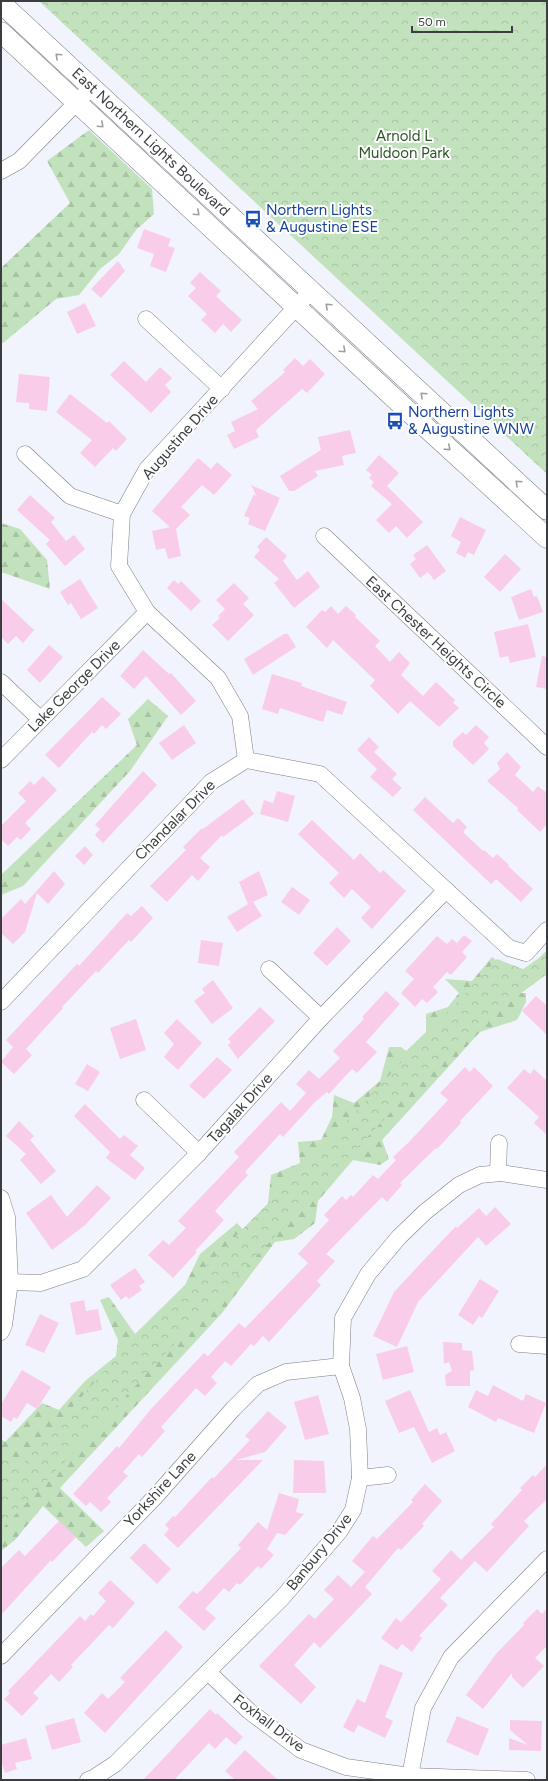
<svg xmlns="http://www.w3.org/2000/svg" width="548" height="1781" font-family="Figtree,sans-serif">
<style>
.forest{fill:url(#forest-firs)}
.park{fill:url(#park-crowns)}
.building{fill:#f9ccea}
.lines{fill:none;stroke-linecap:round;stroke-linejoin:round}
.minor-casing{stroke:#7b7f88;stroke-width:17}
.major-casing{stroke:#7b7f88;stroke-width:21}
.minor{stroke:#fff;stroke-width:16}
.major{stroke:#fff;stroke-width:20}
.oneway{stroke:#9d9ea0}
.labels{text-anchor:middle;dominant-baseline:central;stroke-width:4;stroke-linejoin:round;paint-order:stroke}
.park-label{font-size:15px;fill:#295623;stroke:#fff}
.street-label{font-size:15px;fill:#3b3d41;stroke:#fff}
.transit-label{font-size:15px;fill:#164399;stroke:#fff;text-anchor:start}
</style>
<defs>
<pattern id="forest-firs" width="22" height="20" patternUnits="userSpaceOnUse"><rect width="22" height="20" fill="#c1e2bc"/><path d="M5 1l3.5 6h-7zM16 11l3.5 6h-7z" fill="#a7c3a3"/></pattern>
<pattern id="park-crowns" width="20" height="18" patternUnits="userSpaceOnUse"><rect width="20" height="18" fill="#c1e2bc"/><path d="M2 6a3 3 0 1 1 6 0M12 15a3 3 0 1 1 6 0" fill="none" stroke="#a7c3a3"/></pattern>
</defs>
<rect width="100%" height="100%" fill="#f1f4fd"/>
<g class="forest">
<path d="M89 130 152 189 154 214 136 230 119 254 100 269 79 295 56 299 3 343 1 342V268L70 203 47 161Z"/>
<path d="M1 523 20 529 47 560 50 589 1 572Z"/>
<path d="M148 699 168 716 130 771 23 886 1 895V875L137 745 128 719Z"/>
<path d="M492 957 511 972 500 993H526V1002L517 1020 480 1032 382 1140 389 1159 380 1165 353 1160 318 1201 315 1223 294 1239 275 1242 222 1313 60 1488 104 1531 86 1547 43 1506 15 1540 1 1551V1439L5 1442 42 1403 59 1410 85 1381 116 1356 118 1340 100 1300 109 1297 135 1334 185 1285 200 1254 237 1223 259 1247 267 1212 271 1175 300 1163 298 1142 321 1140 332 1117 334 1095 354 1103 380 1081 389 1047H401L406 1051 426 1032V1014L448 1007 459 993 445 979 472 981Z"/>
</g>
<g class="park">
<path d="M39 1H547V474Z"/>
<path d="M547 950V974L459 1039 1 1530V1455L18 1469 121 1352 306 1165 497 959 523 969 539 958Z"/>
</g>
<g class="building">
<path d="M144 229 171 239 168 246 175 248 166 272 150 266 154 254 137 248Z"/>
<path d="M118 261 125 271 101 298 91 289Z"/>
<path d="M200 272 221 291 216 296 242 320 231 332 223 324 215 333 201 320 207 314 188 296 196 288 190 283Z"/>
<path d="M85 303 96 326 77 334 67 312Z"/>
<path d="M295 358 303 366 310 359 325 374 307 393 302 389 256 430 259 437 234 449 227 435 235 431 231 422 258 409 251 401 285 372 283 370Z"/>
<path d="M124 361 146 382 160 367 172 378 165 385 171 392 151 413 110 375Z"/>
<path d="M19 374 50 377 47 411 29 409V403L16 402Z"/>
<path d="M70 394 107 423 109 421 127 439 116 451 113 448 95 467 80 453 92 440 56 412Z"/>
<path d="M350 430 356 453 342 456 344 465 315 471 318 476 294 491H289L280 476 321 450 318 437Z"/>
<path d="M379 455 399 473 387 486 423 522 407 538 396 526 389 533 376 520 392 504 371 486 374 482 369 478 372 475 366 470Z"/>
<path d="M198 458 211 469 217 462 232 475 214 495 202 485 181 507 190 515 176 529 181 556 168 559 165 548 156 550 152 531 170 527 152 511Z"/>
<path d="M251 485 280 498 265 531 248 524 250 518 244 516 254 494 257 497Z"/>
<path d="M30 495 55 518 51 522 66 541 74 535 85 549 65 566 46 544 50 540 17 510Z"/>
<path d="M460 517 486 530 474 555 468 552 465 558 456 553 461 542 451 536Z"/>
<path d="M266 537 287 556 283 561 297 580 308 571 320 587 294 608 274 583 279 579 254 557 260 550 257 547Z"/>
<path d="M427 545 446 571 434 580 428 572 420 578 410 564 416 559 413 555Z"/>
<path d="M505 554 521 569 500 592 484 577Z"/>
<path d="M80 579 98 608 81 619 71 603 68 605 60 592Z"/>
<path d="M174 580 178 584 181 581 201 601 191 611 167 588Z"/>
<path d="M234 583 249 598 243 604 254 615 228 641 212 625 220 618 218 616 225 609 216 600Z"/>
<path d="M531 589 534 597 537 596 543 612 519 620 511 597Z"/>
<path d="M1 599 34 630 23 643 16 636 8 644 1 637Z"/>
<path d="M331 606 338 614 346 606 356 615 355 617 380 641 375 646 390 662 399 652 410 663 401 675 423 696 436 682 455 700 453 703 459 708 439 727 410 701 398 714 370 686 375 680 333 640 327 648 306 627 322 610 325 612Z"/>
<path d="M528 624 536 657 510 663 508 656 500 658 494 632Z"/>
<path d="M284 634H288L296 647 253 675 244 659Z"/>
<path d="M49 645 63 657 40 683 27 670Z"/>
<path d="M143 650 169 674 171 673 196 701 181 715 146 676 134 689 120 676Z"/>
<path d="M542 656 547 657V689L536 687Z"/>
<path d="M272 674 302 683 301 686 347 702 342 715 327 710 323 722 280 708 278 714 262 709Z"/>
<path d="M102 697 121 714 106 729 102 725 94 734 92 732 59 768 45 755Z"/>
<path d="M184 725 196 743 172 760 159 743Z"/>
<path d="M476 725 489 737 484 743 489 749 473 765 453 746V741L463 732 466 735Z"/>
<path d="M369 737 379 747 374 752 397 774 392 779 402 788 393 797 370 777 377 769 357 750Z"/>
<path d="M507 752 521 767 515 775 533 792 538 786 547 793V824L540 832 517 810 518 808 487 781 500 769 497 763Z"/>
<path d="M143 771 157 785 103 843 95 835 100 829 95 825Z"/>
<path d="M43 776 57 790 25 823 31 829 21 840 17 837 8 846 1 839V826L26 801 18 793 30 781 34 785Z"/>
<path d="M277 791 295 796 288 822 260 814 264 800 273 803Z"/>
<path d="M425 797 453 823 458 818 467 827 463 832 483 851 484 850 493 858 497 854 509 865 508 866 533 889 521 902 496 879 491 884 413 810Z"/>
<path d="M243 799 254 814 223 837 222 835 200 858 210 867 198 881 192 875 167 902 150 886 186 850 183 847 202 828 203 829Z"/>
<path d="M312 820 354 860 360 853 380 873 383 870 406 891 372 929 361 918 371 907 352 889 344 898 329 883 339 873 298 834Z"/>
<path d="M85 846 93 855 84 865 75 856Z"/>
<path d="M54 871 65 884 48 904 37 893 25 932 13 944 1 933V919L21 899 25 904Z"/>
<path d="M259 871 268 895 253 902 262 916 237 932 227 917 248 904 239 882Z"/>
<path d="M292 887 310 900 299 915 281 902Z"/>
<path d="M142 906 153 918 131 942 129 940 98 973 96 971 62 1007 63 1008 26 1049 32 1055 14 1074 1 1062 13 1047 6 1040 77 964 79 966 127 913 131 916Z"/>
<path d="M337 927 351 941 327 966 313 953Z"/>
<path d="M464 935 472 941 462 952 467 957 451 975 447 972 433 987 438 992 427 1003 422 999 415 1007 401 993 414 979 405 971 437 936 447 944 452 939 457 943Z"/>
<path d="M201 940 223 943 219 966 198 963Z"/>
<path d="M213 980 233 1008 212 1024 194 1001 205 993 202 989Z"/>
<path d="M386 991 400 1004 366 1042 377 1052 357 1073 352 1069 329 1094 327 1092 315 1102 283 1137 280 1134 245 1172 248 1175 215 1211 224 1220 195 1251 197 1252 173 1278 148 1255 163 1240 169 1245 186 1228 178 1221 239 1157 234 1152 281 1102 290 1111 306 1093 296 1084 309 1070 319 1079 340 1058 333 1051 364 1019 362 1017Z"/>
<path d="M536 996 547 1006V1035L522 1011Z"/>
<path d="M260 1007 275 1021 238 1059 228 1045 231 1042 228 1039Z"/>
<path d="M136 1019 146 1050 120 1059 110 1028Z"/>
<path d="M177 1019 202 1043 178 1070 164 1057 174 1044 164 1033Z"/>
<path d="M217 1057 232 1070 204 1099 189 1086Z"/>
<path d="M87 1064 100 1072 88 1091 75 1084Z"/>
<path d="M465 1067 470 1072 474 1067 493 1086 460 1121 461 1123 437 1149 436 1148 400 1183 402 1185 387 1202 382 1197 326 1254 335 1261 317 1281 321 1285 269 1342 263 1336 254 1346 251 1344 231 1366 225 1361 211 1377 217 1383 205 1396 196 1388 161 1427 165 1431 142 1457 139 1454 123 1472 128 1476 107 1498 111 1502 101 1512 90 1502 86 1506 73 1494 117 1446 119 1448 151 1409 204 1353 208 1356 239 1323 245 1328 308 1263 298 1254 329 1220 324 1215 342 1196 346 1200 351 1195 353 1197 373 1175 378 1179 396 1160 393 1157 409 1142 448 1100 440 1093Z"/>
<path d="M524 1069 530 1074 534 1069 547 1081V1135L534 1123 539 1117 507 1088Z"/>
<path d="M85 1104 120 1139 124 1135 138 1146 130 1155 145 1168 135 1180 106 1158 110 1152 74 1116Z"/>
<path d="M19 1121 34 1136 30 1140 56 1171 41 1184 20 1160 26 1154 6 1136Z"/>
<path d="M97 1185 111 1198 84 1226 52 1250 26 1213 51 1195 67 1217Z"/>
<path d="M495 1207 511 1224 486 1246 478 1237 418 1302 397 1347 373 1336 394 1292 421 1263 456 1226 457 1228 479 1208 486 1216Z"/>
<path d="M135 1268 145 1282 139 1286 142 1290 129 1299 126 1296 121 1300 110 1285Z"/>
<path d="M480 1279 499 1291 482 1318 479 1316 473 1325 458 1315Z"/>
<path d="M84 1300 86 1311 98 1309 102 1330 76 1335 70 1303Z"/>
<path d="M40 1314 59 1323 44 1353 25 1345Z"/>
<path d="M443 1342 462 1343V1350L472 1351 474 1370 470 1371V1386H446L445 1375 452 1371 449 1362 444 1364Z"/>
<path d="M407 1346 414 1372 383 1380 376 1354Z"/>
<path d="M22 1370 51 1387 37 1409 27 1403 17 1419 14 1417 11 1422 1 1416V1404Z"/>
<path d="M493 1385 523 1401 526 1394 546 1403 534 1433 498 1418 496 1422 468 1407 476 1390 488 1396Z"/>
<path d="M410 1390 429 1432 437 1428 440 1435 446 1432 455 1451 432 1463 414 1427 399 1433 385 1401Z"/>
<path d="M318 1395 329 1434 305 1440 294 1402Z"/>
<path d="M268 1411 287 1427 265 1452 236 1460H263L178 1548 164 1535 169 1529 165 1525 173 1516 175 1517 212 1477 214 1478 250 1440 245 1436Z"/>
<path d="M294 1460 324 1461 326 1493H293Z"/>
<path d="M547 1464V1499L524 1521 529 1526 487 1572 475 1561 440 1598 448 1605 419 1636 422 1638 412 1652 402 1644 397 1650 381 1638 396 1618 401 1622 441 1579 432 1571 451 1550 461 1560 494 1527 491 1524 522 1490 520 1488 533 1475 535 1477Z"/>
<path d="M425 1484 442 1501 422 1524 424 1526 401 1550 398 1548 365 1587 372 1594 352 1615 320 1648 314 1642 294 1665 316 1687 301 1704 259 1666 309 1614 315 1619 334 1599 324 1590 338 1575 351 1587 365 1572 352 1561 373 1536 377 1539 413 1502 411 1500Z"/>
<path d="M279 1493 299 1499 296 1512 304 1514 285 1535 277 1533 267 1549 274 1555 261 1569 258 1566 240 1585 237 1583 229 1592 224 1588 205 1609 216 1618 204 1631 178 1607 193 1591 197 1594 202 1589 241 1548 238 1545 258 1522 267 1530Z"/>
<path d="M59 1521 76 1537 52 1562 51 1560 1 1615V1568L19 1550 25 1556Z"/>
<path d="M144 1543 171 1569 157 1584 130 1558Z"/>
<path d="M110 1580 135 1603 113 1628 109 1625 71 1665 73 1667 59 1682 51 1674 33 1693 39 1698 22 1716 4 1699 10 1693 8 1691 80 1616 85 1621 91 1614 93 1616 106 1601 98 1593Z"/>
<path d="M547 1608V1646L535 1658 544 1666 523 1688 512 1677V1673L483 1709 466 1695 496 1654 524 1625 523 1623 537 1609 542 1614Z"/>
<path d="M166 1630 183 1647 105 1733 84 1713 102 1693 108 1699 125 1682 120 1678Z"/>
<path d="M380 1664 403 1673 385 1717 393 1721 385 1738 358 1725 354 1733 343 1727 357 1699 365 1703Z"/>
<path d="M210 1709 216 1715 217 1713 243 1737 235 1745 226 1737 215 1749 209 1743 174 1780H143Z"/>
<path d="M457 1716 489 1729 478 1756 446 1742Z"/>
<path d="M74 1718 81 1742 52 1750 45 1726Z"/>
<path d="M510 1720 542 1721 541 1751 509 1750V1738L528 1745 510 1730Z"/>
<path d="M26 1738 32 1759 15 1763 17 1769 5 1773 1 1760V1745Z"/>
<path d="M245 1750 278 1780H235L225 1771Z"/>
</g>
<g class="lines">
<g class="minor-casing">
<g id="minor">
<path d="M1 171 19 161 85 94"/>
<path d="M146 319 222 389"/>
<path d="M25 454 70 496 122 514"/>
<path d="M324 536 547 747"/>
<path d="M1 682 40 719"/>
<path d="M1 760 147 612"/>
<path d="M246 760 240 716 218 678 147 612 119 566 122 514 147 469 311 291"/>
<path d="M269 969 321 1018"/>
<path d="M1 1002 211 782 246 760 320 774 509 948 526 953 547 930"/>
<path d="M144 1100 199 1153"/>
<path d="M498 1173 499 1143"/>
<path d="M1 1198 7 1217 10 1282 4 1325 1 1332"/>
<path d="M10 1282 41 1283 83 1269 199 1153 321 1018 446 890"/>
<path d="M519 1344 547 1346"/>
<path d="M360 1478 388 1475"/>
<path d="M1 1656 155 1497 233 1409 258 1384 286 1372 341 1366"/>
<path d="M208 1672 249 1711 301 1750 346 1767 410 1776 527 1780"/>
<path d="M410 1776 423 1708 451 1657 547 1559"/>
<path d="M88 1780 95 1777 115 1764 282 1598 339 1532 353 1510 360 1478 358 1429 352 1398 341 1366 343 1318 368 1274 399 1237 425 1212 459 1185 480 1175 501 1173 547 1180"/>
</g>
</g>
<g class="major-casing">
<g id="major">
<path d="M1 3 547 510"/>
<path d="M1 32 408 411 547 538"/>
</g>
</g>
<use href="#minor" class="minor"/>
<use href="#major" class="major"/>
</g>
<defs><path id="oneway-chevron" d="M-2-3.5L2.5 0L-2 3.5" fill="none" stroke-width="1.6" stroke-linecap="round" stroke-linejoin="round"/></defs>
<g class="oneway">
<use href="#oneway-chevron" transform="translate(58 56) rotate(-137)"/>
<use href="#oneway-chevron" transform="translate(101 125) rotate(43)"/>
<use href="#oneway-chevron" transform="translate(197 213) rotate(43)"/>
<use href="#oneway-chevron" transform="translate(328 306) rotate(-137)"/>
<use href="#oneway-chevron" transform="translate(343 350) rotate(43)"/>
<use href="#oneway-chevron" transform="translate(423 395) rotate(-137)"/>
<use href="#oneway-chevron" transform="translate(448 448) rotate(42)"/>
<use href="#oneway-chevron" transform="translate(518 483) rotate(-137)"/>
</g>
<defs>
<g id="bus-bare" transform="scale(1.38)"><path d="M-5-6H5V4H4V6H2V4H-2V6H-4V4H-5ZM-3.5-4V0h7V-4ZM-3.5 1.2v1.5H-2V1.2ZM2 1.2v1.5H3.5V1.2Z" fill="#1a4fb4" stroke="#fff" stroke-width="2.5" paint-order="stroke"/></g>
</defs>
<g fill-rule="evenodd">
<use href="#bus-bare" x="253" y="219"/>
<use href="#bus-bare" x="395" y="421"/>
</g>
<g class="labels">
<g class="park-label">
<text x="404" y="136">Arnold L<tspan x="404" dy="17">Muldoon Park</tspan></text>
</g>
<g class="street-label">
<text transform="translate(151 142) rotate(43)">East Northern Lights Boulevard</text>
<text transform="translate(180 437) rotate(-49)">Augustine Drive</text>
<text transform="translate(436 642) rotate(43)">East Chester Heights Circle</text>
<text transform="translate(74 686) rotate(-45)">Lake George Drive</text>
<text transform="translate(175 820) rotate(-45)">Chandalar Drive</text>
<text transform="translate(240 1108) rotate(-48)">Tagalak Drive</text>
<text transform="translate(160 1489) rotate(-47)">Yorkshire Lane</text>
<text transform="translate(319 1552) rotate(-51)">Banbury Drive</text>
<text transform="translate(269 1723) rotate(37)">Foxhall Drive</text>
</g>
<g class="transit-label">
<text x="266" y="210">Northern Lights<tspan x="266" dy="17">&amp; Augustine ESE</tspan></text>
<text x="408" y="412">Northern Lights<tspan x="408" dy="17">&amp; Augustine WNW</tspan></text>
</g>
</g>
<rect width="548" height="1781" fill="none" stroke="#3b3d41" stroke-width="4"/>
<path d="M412 26v6h100v-6" fill="none" stroke="#3b3d41" stroke-width="2"/>
<text x="418" y="26" font-size="12" fill="#3b3d41" stroke="#ffffff" stroke-width="3" paint-order="stroke">50 m</text>
</svg>
